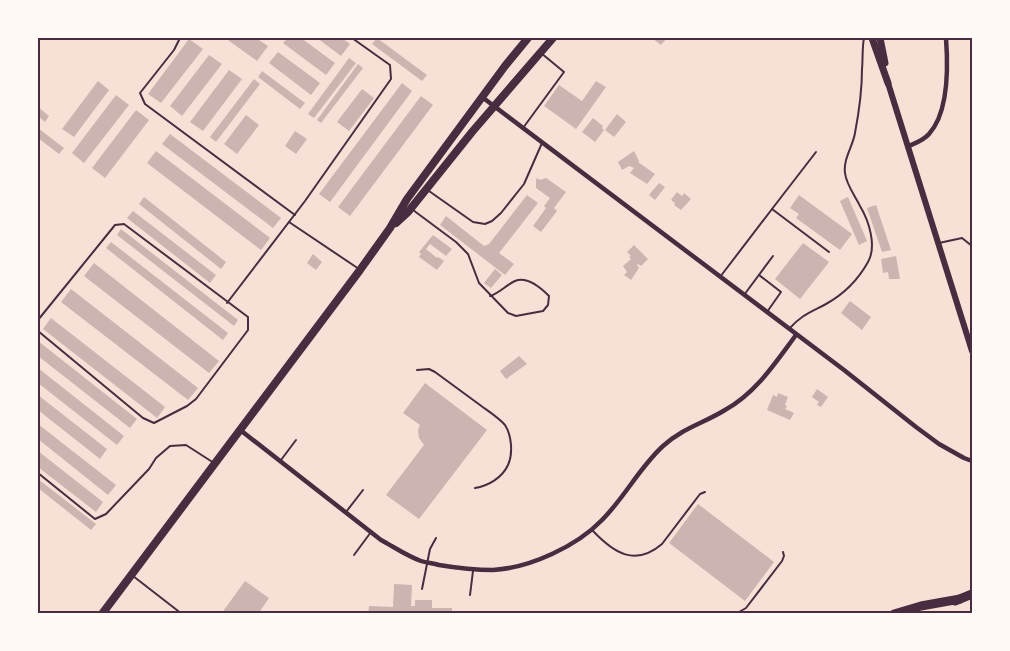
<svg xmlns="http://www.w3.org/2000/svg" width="1010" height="651" font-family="Cabin,sans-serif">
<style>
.building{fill:#ccb4b1}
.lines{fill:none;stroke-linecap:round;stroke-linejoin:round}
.service{stroke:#4a2c40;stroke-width:2}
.minor{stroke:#4a2c40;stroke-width:4.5}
.tertiary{stroke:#4a2c40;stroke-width:6}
.secondary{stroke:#4a2c40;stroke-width:7}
.primary{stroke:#4a2c40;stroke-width:8}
.motorway{stroke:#4a2c40;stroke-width:9}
.neatline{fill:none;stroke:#4a2c40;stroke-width:2}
</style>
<rect width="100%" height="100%" fill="#f7e1d7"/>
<g class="building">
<path d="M225 38H256L268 46 257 61Z"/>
<path d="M288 38H301L335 63 326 75 283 43Z"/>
<path d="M317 38H342L350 44 341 56Z"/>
<path d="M377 38 427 75 422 81 372 44Z"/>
<path d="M655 38H667L661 45 653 39Z"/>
<path d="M189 39 203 49 161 103 148 94Z"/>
<path d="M278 52 320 83 311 95 269 63Z"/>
<path d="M209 55 222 64 182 116 170 106Z"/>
<path d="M349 58 356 63 314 118 308 114Z"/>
<path d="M358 64 363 68 321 123 317 120Z"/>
<path d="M229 70 242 79 203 131 190 122Z"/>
<path d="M262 71 305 103 300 109 258 77Z"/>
<path d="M254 79 260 84 216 142 210 137Z"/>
<path d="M98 81 109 90 74 137 62 129Z"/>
<path d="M596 81 606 87 576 129 544 106 559 85 582 101Z"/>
<path d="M402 83 412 91 330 202 319 194Z"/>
<path d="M362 89 374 98 349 131 337 122Z"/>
<path d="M116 95 129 105 84 163 72 153Z"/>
<path d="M421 96 433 105 350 216 338 207Z"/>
<path d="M38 107 49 116 45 122 38 116Z"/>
<path d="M136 110 149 120 105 178 92 168Z"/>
<path d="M617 114 626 122 614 137 605 130Z"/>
<path d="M246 115 259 125 237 154 224 144Z"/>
<path d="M593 118 603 126 602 128 604 130 595 142 582 132Z"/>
<path d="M38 128 64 148 59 154 38 138Z"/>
<path d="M295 131 307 139 296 154 285 146Z"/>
<path d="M170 134 281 218 273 228 162 144Z"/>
<path d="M156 151 270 238 261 250 147 163Z"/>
<path d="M634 151 639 161 638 162 655 174 647 184 630 173 634 168 629 166 622 170 618 162Z"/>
<path d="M537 178 540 180 546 178 566 192 554 208 557 211 541 232 533 226 546 208 544 206 550 198 536 188V180Z"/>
<path d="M659 183 665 187 655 200 649 195Z"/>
<path d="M677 192 682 196 684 193 691 199 681 210 674 205 675 203 671 200Z"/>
<path d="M527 195 538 203 499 253 514 264 505 275 440 225 446 216 484 246 489 244Z"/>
<path d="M799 195 852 234 840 250 796 218 799 214 790 208Z"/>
<path d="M144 197 226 262 221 269 139 204Z"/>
<path d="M848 197 867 241 859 245 840 201Z"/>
<path d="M876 205 891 250 882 252 867 208Z"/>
<path d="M133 211 216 275 210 283 127 218Z"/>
<path d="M121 229 238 320 234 326 117 235Z"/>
<path d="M433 235 452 249 446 256 430 244 426 249 437 258 438 257 444 261 437 270 419 257 421 254 419 252Z"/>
<path d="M111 242 228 333 223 340 106 248Z"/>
<path d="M803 243 829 262 800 299 775 279Z"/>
<path d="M634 245 648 259 641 266 638 264 637 265 639 268 631 280 624 275 627 272 623 266 631 259 629 257 631 256 627 252Z"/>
<path d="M313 254 322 262 316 270 307 263Z"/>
<path d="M896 256 900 279H889L888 272 883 273 881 259Z"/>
<path d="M94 263 219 361 209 373 84 276Z"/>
<path d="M495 269 502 275 491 288 484 283Z"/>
<path d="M71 289 198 388 188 400 61 302Z"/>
<path d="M850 301 871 317 862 330 841 313Z"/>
<path d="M51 318 165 407 157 418 43 329Z"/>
<path d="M38 341 137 419 130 428 38 356Z"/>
<path d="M519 356 527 364 506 379 500 371Z"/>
<path d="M38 368 124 436 117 445 38 383Z"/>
<path d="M425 383 487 430 419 519 386 495 424 445 419 438 418 430 420 425 403 413Z"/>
<path d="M817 389 828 397 821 407 817 405 819 402 812 397Z"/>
<path d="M778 393 788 397 785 405 787 406 785 409 794 413 790 420 767 410 773 395 777 397Z"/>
<path d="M38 395 107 449 100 459 38 410Z"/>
<path d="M38 424 116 485 108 495 38 439Z"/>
<path d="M38 451 103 502 96 512 38 467Z"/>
<path d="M38 479 96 524 91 530 38 488Z"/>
<path d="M698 504 774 562 745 601 669 543Z"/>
<path d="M245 581 269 598 258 614H221Z"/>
<path d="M394 584 412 585 411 606H415V600H432V608H452V614H368L369 606 393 607Z"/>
</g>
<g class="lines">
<g class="service">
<path d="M180 38 174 50 140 93 145 104 295 215"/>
<path d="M523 128 564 72 541 53"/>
<path d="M429 191 473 222 485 224 492 221 501 213 524 184 542 143"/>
<path d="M772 209 816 152"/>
<path d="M413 210 456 242 468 254 479 283 508 313 516 316 543 311 548 305 549 296C541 288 527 276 515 281 506 285 500 293 490 296"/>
<path d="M289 222 359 269"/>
<path d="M939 243 962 238 972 246"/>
<path d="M759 275 781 292 767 312"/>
<path d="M720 277 772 209 829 252"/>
<path d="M744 295 773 256"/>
<path d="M227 303 305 201 391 79 390 65 352 38"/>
<path d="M38 320 115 225 124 224 248 317V330L196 399 187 406 154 423 143 418 38 331"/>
<path d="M789 329C801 315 811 312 826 304 844 294 858 280 868 262 877 246 869 221 860 206 855 196 846 184 845 173 843 159 853 146 855 133 859 112 862 91 862 69 863 59 862 48 864 38"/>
<path d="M417 370 429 369 435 372C450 383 465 394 480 405 488 411 498 417 505 425 512 436 513 454 508 465 502 478 488 486 475 488"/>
<path d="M281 460 296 440"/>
<path d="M38 473 95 519 106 514 149 469 156 458 170 446 186 445 214 463"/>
<path d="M346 512 363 490"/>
<path d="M593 531C614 553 635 567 662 544L700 494 705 492"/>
<path d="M354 555 371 532"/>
<path d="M133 576 182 614"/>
<path d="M422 589 430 549 436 538"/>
<path d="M470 595 473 571"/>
<path d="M739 612 746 608 782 561 784 556 783 552"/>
</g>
<g class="minor">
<path d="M482 97 844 370 916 427 939 444 964 458 972 461"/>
<path d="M909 146C916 143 924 140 929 134 949 112 948 65 946 38"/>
<path d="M239 429 381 540C394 547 407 556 421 561 427 563 433 563 439 565 457 568 475 570 493 570 530 568 577 546 602 520 625 497 639 468 663 446 681 429 704 423 725 410 756 393 776 362 796 335"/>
</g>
<path class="tertiary" d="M888 83 972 351"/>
<g class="secondary">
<path d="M872 38 888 83"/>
<path d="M880 38 885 63"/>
</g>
<g class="primary">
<path d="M396 223 408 212 472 132 553 38"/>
<path d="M102 614 360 270 390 228 407 199 505 66 528 38"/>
</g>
<g class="motorway">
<path d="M955 601 972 594"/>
<path d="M894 614 921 606 960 599"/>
</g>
</g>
<rect width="1010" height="651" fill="none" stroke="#fffaf5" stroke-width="78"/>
<rect x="39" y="39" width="932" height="573" class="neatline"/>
</svg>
